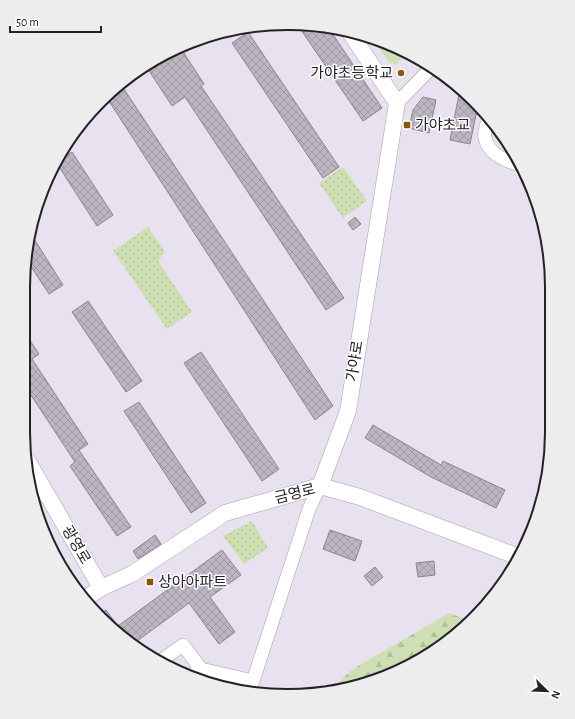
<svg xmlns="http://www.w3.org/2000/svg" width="575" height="719" font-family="'Alegreya Sans','Noto Sans KR',sans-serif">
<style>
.grass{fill:url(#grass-dots)}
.forest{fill:url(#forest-firs)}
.pitch{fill:#cedfb4}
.building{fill:url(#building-cross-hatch);stroke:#8c8490}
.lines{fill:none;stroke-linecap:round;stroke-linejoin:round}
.minor-casing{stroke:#a49eab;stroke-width:14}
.tertiary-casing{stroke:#a49eab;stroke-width:17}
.minor{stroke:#fff;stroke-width:13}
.tertiary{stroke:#fff;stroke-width:16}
.poi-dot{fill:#8e550d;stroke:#fff;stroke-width:1.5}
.labels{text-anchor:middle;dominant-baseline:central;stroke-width:3;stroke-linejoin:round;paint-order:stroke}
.poi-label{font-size:15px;fill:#242227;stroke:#fff;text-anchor:start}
.street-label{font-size:15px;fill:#242227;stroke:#fff}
.rim{fill:none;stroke:#242227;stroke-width:2}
</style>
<defs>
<pattern id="grass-dots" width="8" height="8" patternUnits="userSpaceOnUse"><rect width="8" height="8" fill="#cedfb4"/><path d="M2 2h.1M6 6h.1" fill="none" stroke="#b1bf9b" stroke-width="1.8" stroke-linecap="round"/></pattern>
<pattern id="forest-firs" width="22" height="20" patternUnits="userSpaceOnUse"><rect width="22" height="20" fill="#cedfb4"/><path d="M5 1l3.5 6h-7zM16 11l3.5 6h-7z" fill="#b1bf9b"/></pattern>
<pattern id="building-cross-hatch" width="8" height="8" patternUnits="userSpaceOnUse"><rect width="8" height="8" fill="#bdb5c1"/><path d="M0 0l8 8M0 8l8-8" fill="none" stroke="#a29ba6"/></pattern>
</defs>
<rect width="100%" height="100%" fill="#e8e2f0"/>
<g class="grass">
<path d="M343 167 367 201 343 218 319 183Z"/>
<path d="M148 227 165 252 158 261 192 312 167 329 113 251Z"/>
<path d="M252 521 268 548 244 564 223 536Z"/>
</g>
<path class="forest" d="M449 613 470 621C443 652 396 674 357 687 348 689 338 689 330 690L353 669Z"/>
<path class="pitch" d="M373 39 405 50 406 51 396 65 389 62Z"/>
<g class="building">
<path d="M297 24 328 27 382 108 363 121Z"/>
<path d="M248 32 339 167 323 178 232 43Z"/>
<path d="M180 47 204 84 201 86 344 298 326 310 185 97 172 106 146 66 155 58Z"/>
<path d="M122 86 333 406 315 420 107 98Z"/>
<path d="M460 89 478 105 470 144 450 140Z"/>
<path d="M423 97 436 100 429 133 409 128 413 110Z"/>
<path d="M72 152 113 215 97 226 56 162Z"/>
<path d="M355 217 361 224 353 230 348 223Z"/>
<path d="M31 234 63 285 49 294 26 259Z"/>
<path d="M88 301 142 381 126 392 72 312Z"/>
<path d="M23 330 39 354 32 359 88 444 79 450 131 527 117 536 70 466 75 462 23 383Z"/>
<path d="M201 352 279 469 262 481 184 363Z"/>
<path d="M139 402 206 503 191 513 124 411Z"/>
<path d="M373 425 441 465 443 461 505 490 496 508 431 477 365 438Z"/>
<path d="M330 530 362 541 355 561 323 549Z"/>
<path d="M155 535 161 544 138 559 133 551Z"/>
<path d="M222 550 241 575 210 597 235 632 219 644 189 603 133 644 98 615 106 610 118 626Z"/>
<path d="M434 561 435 575 418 577 416 563Z"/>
<path d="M375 567 383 577 372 586 364 576Z"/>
</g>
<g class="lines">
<g class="minor-casing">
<g id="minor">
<path d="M397 103 432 67"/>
<path d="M489 117C488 122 483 132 485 138 488 154 507 162 521 165"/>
<path d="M159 662 183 645 201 669"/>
<path d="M191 675 201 669 253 681"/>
<path d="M248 691 253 681 309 509 320 486"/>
</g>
</g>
<g class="tertiary-casing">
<g id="tertiary">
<path d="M27 460 101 588"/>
<path d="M320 486 348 411 397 103 349 31"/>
<path d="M85 599 101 588 132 574 225 513 320 486 360 497 519 557"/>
</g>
</g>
<use href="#minor" class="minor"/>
<use href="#tertiary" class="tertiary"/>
</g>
<g class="poi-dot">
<circle cx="401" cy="73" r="4"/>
<rect x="403" y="121" width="8" height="8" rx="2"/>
<rect x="146" y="578" width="8" height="8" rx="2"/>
</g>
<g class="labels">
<g class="poi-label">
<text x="393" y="73" text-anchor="end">가야초등학교</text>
<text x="415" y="125">가야초교</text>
<text x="158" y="582">상아아파트</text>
</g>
<g class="street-label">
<text transform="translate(355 361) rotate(-81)">가야로</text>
<text transform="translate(295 494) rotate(-14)">금영로</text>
<text transform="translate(76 545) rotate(60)">광영로</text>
</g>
</g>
<path d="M0 0H575V719H0ZM287 30H288A257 257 0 0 1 545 287V432A257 257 0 0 1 288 689H287A257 257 0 0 1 30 432V287A257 257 0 0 1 287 30Z" fill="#ededee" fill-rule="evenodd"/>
<path class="rim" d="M287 30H288A257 257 0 0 1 545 287V432A257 257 0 0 1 288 689H287A257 257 0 0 1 30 432V287A257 257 0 0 1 287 30Z"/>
<g transform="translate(547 691) rotate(113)" stroke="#ffffff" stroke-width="3" paint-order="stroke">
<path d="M0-3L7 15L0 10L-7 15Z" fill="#242227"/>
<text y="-6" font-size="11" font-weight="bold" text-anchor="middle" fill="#242227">N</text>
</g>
<path d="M10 26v6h91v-6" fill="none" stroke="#242227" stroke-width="2"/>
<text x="16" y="26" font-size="12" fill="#242227" stroke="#ffffff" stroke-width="3" paint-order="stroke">50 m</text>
</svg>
